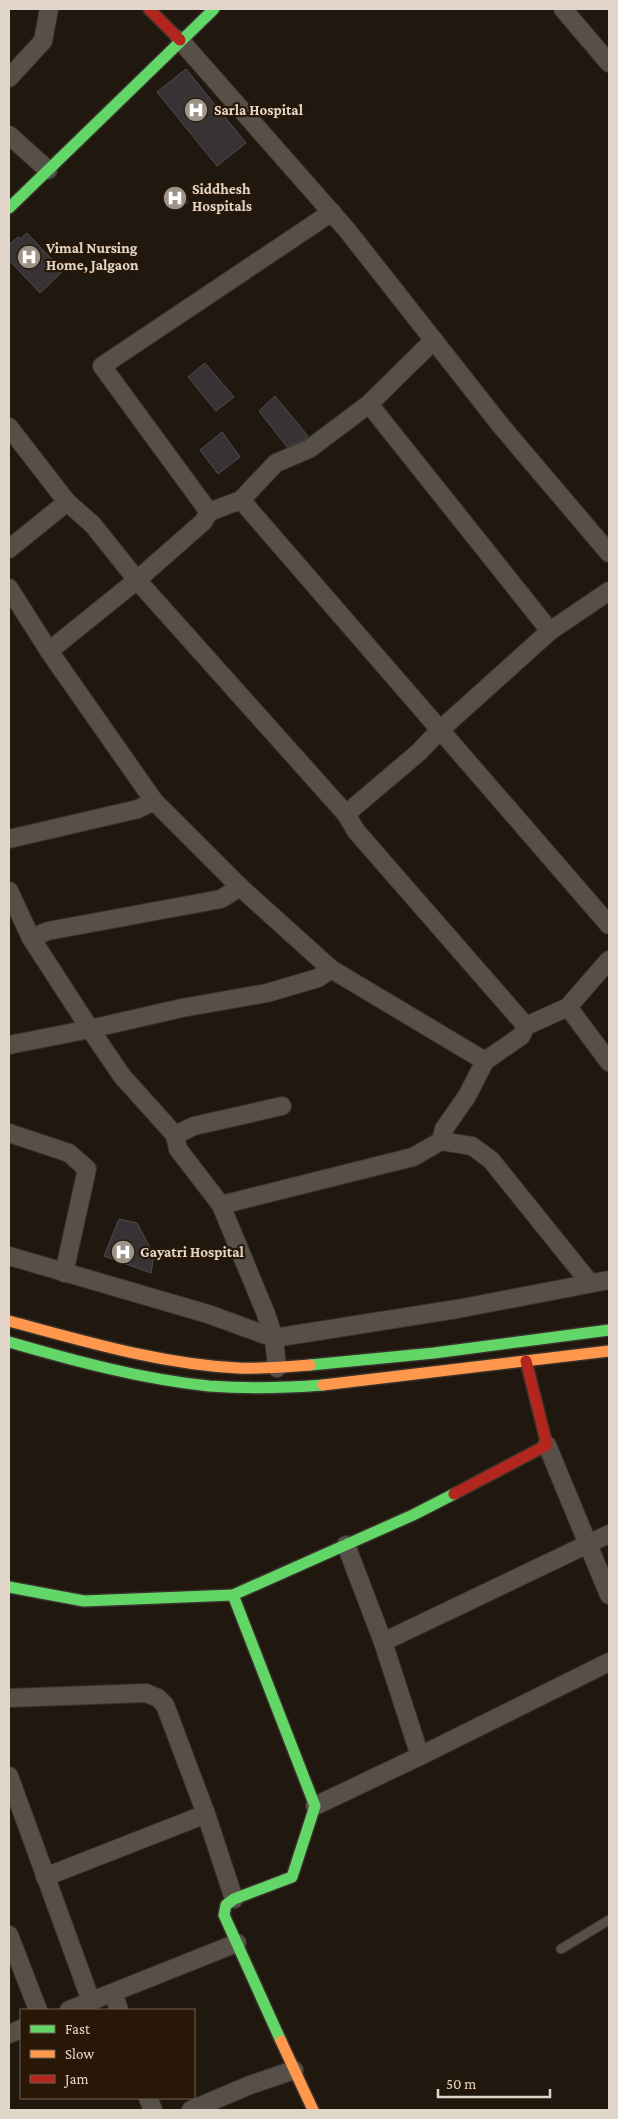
<svg xmlns="http://www.w3.org/2000/svg" width="618" height="2119" font-family="'Crimson Pro',serif">
<style>
.building{fill:#373233;stroke:#504c4e}
.lines{fill:none;stroke-linecap:round;stroke-linejoin:round}
.lane-casing{stroke:#39322c;stroke-width:11}
.street-casing{stroke:#39322c;stroke-width:20}
.fast-casing{stroke:#39322c;stroke-width:14}
.slow-casing{stroke:#39322c;stroke-width:14}
.jam-casing{stroke:#39322c;stroke-width:14}
.lane{stroke:#575049;stroke-width:9}
.street{stroke:#575049;stroke-width:18}
.fast{stroke:#63d668;stroke-width:11}
.slow{stroke:#ff974d;stroke-width:11}
.jam{stroke:#b3261e;stroke-width:11}
.labels{text-anchor:middle;dominant-baseline:central;stroke-width:4.5;stroke-linejoin:round;paint-order:stroke}
.poi-label{font-size:15px;font-weight:bold;fill:#e2d6cb;stroke:#281706;text-anchor:start}
</style>
<rect width="100%" height="100%" fill="#20170e"/>
<g class="building">
<path d="M186 69 246 143 217 166 157 92Z"/>
<path d="M173 186 188 202 179 210 164 194Z"/>
<path d="M27 233 63 271 40 293 9 260V245L18 237 20 239Z"/>
<path d="M205 363 234 397 216 411 188 377Z"/>
<path d="M275 396 308 436 304 440 287 447 259 411Z"/>
<path d="M222 432 240 457 218 474 200 450Z"/>
<path d="M119 1219 137 1223 154 1255 151 1273 104 1256Z"/>
</g>
<g class="lines">
<g class="lane-casing">
<path id="lane" d="M561 1949 609 1920"/>
</g>
<g class="street-casing">
<g id="street">
<path d="M563 9 609 63"/>
<path d="M180 40 347 230 502 427 609 553"/>
<path d="M9 78 43 41 49 9"/>
<path d="M9 135 48 170"/>
<path d="M369 404 550 631"/>
<path d="M9 427 67 502 93 525 137 580 346 814 356 831 526 1026"/>
<path d="M241 500 609 925"/>
<path d="M209 512 102 366 332 212"/>
<path d="M9 549 67 502"/>
<path d="M9 588 49 651 154 801 240 887 331 969 485 1061"/>
<path d="M49 651 137 580 203 522 209 512 241 500 276 463 309 449 369 404 434 340"/>
<path d="M346 814 419 752 440 730 550 631 609 591"/>
<path d="M9 839 138 809 154 801"/>
<path d="M9 891 31 938 90 1029 122 1076 175 1135 178 1149 221 1205 266 1314 274 1338 277 1368"/>
<path d="M31 938 48 931 221 899 240 887"/>
<path d="M568 1007 609 1062"/>
<path d="M9 1045 90 1029 182 1008 267 993 318 978 331 969"/>
<path d="M9 1133 69 1153 87 1169 64 1273"/>
<path d="M175 1135 194 1126 282 1106"/>
<path d="M441 1141 444 1129 467 1096 485 1061 521 1036 526 1026 568 1007 609 960"/>
<path d="M221 1205 413 1157 441 1141 472 1146 491 1160 590 1283"/>
<path d="M9 1256 208 1314 274 1338 457 1309 609 1280"/>
<path d="M547 1445 609 1595"/>
<path d="M346 1545 383 1642 420 1756"/>
<path d="M383 1642 609 1534"/>
<path d="M9 1698 146 1693 158 1698 165 1705 206 1814 234 1899"/>
<path d="M9 1776 91 2001"/>
<path d="M315 1806 420 1756 609 1662"/>
<path d="M45 1877 206 1814"/>
<path d="M9 1935 38 2010"/>
<path d="M113 1993 119 2010"/>
<path d="M69 2010 237 1943"/>
<path d="M9 2034 21 2029"/>
<path d="M148 2098 153 2110"/>
<path d="M191 2110 250 2085 294 2070"/>
</g>
</g>
<g class="fast-casing">
<g id="fast">
<path d="M9 208 214 9"/>
<path d="M9 1342C75 1361 141 1379 209 1386 247 1389 285 1388 323 1385"/>
<path d="M310 1365 434 1353 609 1330"/>
<path d="M9 1587 84 1601 233 1595 413 1515 454 1494"/>
<path d="M233 1595 315 1806 292 1877 234 1899 226 1905 224 1915 281 2041"/>
</g>
</g>
<g class="slow-casing">
<g id="slow">
<path d="M9 1321C84 1341 160 1364 238 1368 262 1369 286 1367 310 1365"/>
<path d="M323 1385 609 1351"/>
<path d="M281 2041 313 2110"/>
</g>
</g>
<g class="jam-casing">
<g id="jam">
<path d="M149 9 180 40"/>
<path d="M454 1494 547 1445 526 1361"/>
</g>
</g>
<use href="#lane" class="lane"/>
<use href="#street" class="street"/>
<use href="#fast" class="fast"/>
<use href="#slow" class="slow"/>
<use href="#jam" class="jam"/>
</g>
<defs>
<g id="hospital-disc" transform="scale(1.25)"><circle r="9.5" fill="#9e9389" stroke="#281706"/><path d="M-5-5h3v3.5h4V-5h3V5h-3V1.5h-4V5h-3Z" fill="#fff"/></g>
</defs>
<g fill-rule="evenodd">
<use href="#hospital-disc" x="196" y="110"/>
<use href="#hospital-disc" x="175" y="198"/>
<use href="#hospital-disc" x="29" y="257"/>
<use href="#hospital-disc" x="123" y="1252"/>
</g>
<g class="labels">
<g class="poi-label">
<text x="214" y="110">Sarla Hospital</text>
<text x="192" y="189">Siddhesh<tspan x="192" dy="17">Hospitals</tspan></text>
<text x="46" y="248">Vimal Nursing<tspan x="46" dy="17">Home, Jalgaon</tspan></text>
<text x="140" y="1252">Gayatri Hospital</text>
</g>
</g>
<rect width="618" height="2119" fill="none" stroke="#e2d6cb" stroke-width="20"/>
<rect x="20" y="2009" width="175" height="90" fill="#281706" stroke="#726355"/>
<rect x="30" y="2025" width="25" height="8" fill="#63d668" stroke="#726355"/>
<text x="65" y="2034" font-size="15" fill="#e2d6cb">Fast</text>
<rect x="30" y="2050" width="25" height="8" fill="#ff974d" stroke="#726355"/>
<text x="65" y="2059" font-size="15" fill="#e2d6cb">Slow</text>
<rect x="30" y="2075" width="25" height="8" fill="#b3261e" stroke="#726355"/>
<text x="65" y="2084" font-size="15" fill="#e2d6cb">Jam</text>
<path d="M438 2089v8h112v-8" fill="none" stroke="#e2d6cb" stroke-width="2.5"/>
<text x="446" y="2089" font-size="15" fill="#e2d6cb" stroke="#281706" stroke-width="4" paint-order="stroke">50 m</text>
</svg>
